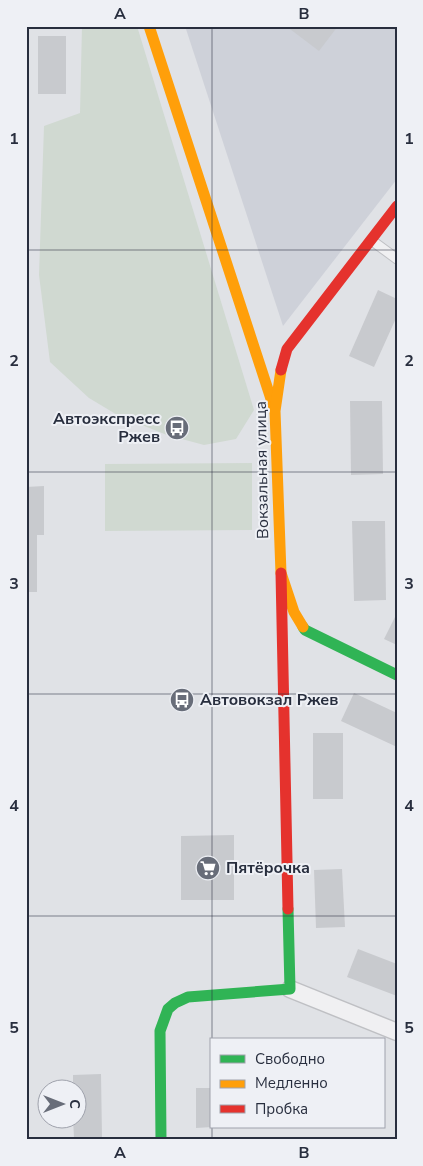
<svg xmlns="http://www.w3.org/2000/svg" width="423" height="1166" font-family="'Nunito Sans',sans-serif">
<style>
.built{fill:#ced1d9}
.green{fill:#d0d9d1}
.building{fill:#c8cace}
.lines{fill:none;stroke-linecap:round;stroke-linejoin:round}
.lane-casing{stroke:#bfc0c4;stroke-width:11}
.street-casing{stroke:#bfc0c4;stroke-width:19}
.lane{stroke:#f0f0f2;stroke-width:9}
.street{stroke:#f0f0f2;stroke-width:16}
.fast{stroke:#30b455;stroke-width:11}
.slow{stroke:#ff9f0a;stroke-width:11}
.jam{stroke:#e5322d;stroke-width:11}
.grid{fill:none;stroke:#282e3e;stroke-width:1;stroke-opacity:0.55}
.labels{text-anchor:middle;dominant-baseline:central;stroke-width:4;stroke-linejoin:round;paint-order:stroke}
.poi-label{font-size:16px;font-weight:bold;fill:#282e3e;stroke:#eef0f5;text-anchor:start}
.street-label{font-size:16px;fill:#282e3e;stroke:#eef0f5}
.neatline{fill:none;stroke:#282e3e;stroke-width:2}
.grid-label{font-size:16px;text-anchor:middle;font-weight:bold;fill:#282e3e}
</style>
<rect width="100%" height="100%" fill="#e0e2e6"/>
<path class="built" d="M185 26H397V179L283 326Z"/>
<g class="green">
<path d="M82 26H137L254 410 236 439 204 445 167 435 119 416 89 398 50 362 39 275 44 126 80 113Z"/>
<path d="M252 463V530L105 531V464Z"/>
</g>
<g class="building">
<path d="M286 26H338L319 51Z"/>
<rect x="38" y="36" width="28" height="58"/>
<path d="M378 290 397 299V316L374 367 349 356Z"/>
<path d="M350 401H382L383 474 351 475Z"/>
<path d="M44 486V535H37V592H26V487Z"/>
<path d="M352 521H385L386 600 354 601Z"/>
<path d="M397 613V645L384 639Z"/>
<path d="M354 693 397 713V747L341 721Z"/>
<rect x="313" y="733" width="30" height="66"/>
<path d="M234 835V900H181V836Z"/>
<path d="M342 869 345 927 316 928 314 870Z"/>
<path d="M358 949 397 964V996L347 977Z"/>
<path d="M101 1074 102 1137 74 1138 73 1118H78V1088H73V1075Z"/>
<path d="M196 1088H212V1127L196 1128Z"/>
</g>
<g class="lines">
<g class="lane-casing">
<path id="lane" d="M371 240 397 259"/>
</g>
<g class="street-casing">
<path id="street" d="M290 989 397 1032"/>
</g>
<use href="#lane" class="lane"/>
<use href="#street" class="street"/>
<g class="fast">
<path d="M303 627 305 630 397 675"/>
<path d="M161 1140 160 1031 168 1009 175 1003 188 997 290 989 288 909"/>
</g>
<g class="slow">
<path d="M149 26 273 405"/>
<path d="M281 370 275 411 281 573 294 612 303 627"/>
</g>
<g class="jam">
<path d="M281 370 287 349 397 206"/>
<path d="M281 573 288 909"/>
</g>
</g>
<path class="grid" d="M212 26V1140M26 250H397M26 472H397M26 694H397M26 916H397"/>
<defs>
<g id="bus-disc" transform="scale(1.25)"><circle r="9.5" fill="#686d79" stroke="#eef0f5"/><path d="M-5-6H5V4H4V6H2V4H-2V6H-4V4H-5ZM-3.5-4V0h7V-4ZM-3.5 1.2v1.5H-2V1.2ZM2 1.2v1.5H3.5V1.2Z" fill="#fff"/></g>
<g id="supermarket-disc" transform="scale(1.25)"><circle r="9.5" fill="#686d79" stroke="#eef0f5"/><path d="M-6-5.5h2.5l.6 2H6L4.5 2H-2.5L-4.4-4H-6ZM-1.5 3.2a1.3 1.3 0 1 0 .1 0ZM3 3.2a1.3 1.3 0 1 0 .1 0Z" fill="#fff"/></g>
</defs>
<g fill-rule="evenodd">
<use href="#bus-disc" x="177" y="428"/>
<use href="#bus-disc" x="182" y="700"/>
<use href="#supermarket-disc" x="208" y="868"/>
</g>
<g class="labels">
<g class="poi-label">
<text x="160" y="419" text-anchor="end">Автоэкспресс<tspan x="160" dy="18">Ржев</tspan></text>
<text x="200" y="700">Автовокзал Ржев</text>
<text x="226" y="868">Пятёрочка</text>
</g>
<g class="street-label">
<text transform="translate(262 470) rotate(-91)">Вокзальная улица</text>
</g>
</g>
<rect width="423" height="1166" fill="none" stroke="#eef0f5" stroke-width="55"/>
<rect x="210" y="1038" width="175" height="90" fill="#eef0f5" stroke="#9fa2ac"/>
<rect x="220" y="1055" width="25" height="8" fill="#30b455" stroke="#9fa2ac"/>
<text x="255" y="1064" font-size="15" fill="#282e3e">Свободно</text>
<rect x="220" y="1080" width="25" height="8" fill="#ff9f0a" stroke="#9fa2ac"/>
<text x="255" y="1088" font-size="15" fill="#282e3e">Медленно</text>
<rect x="220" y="1105" width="25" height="8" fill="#e5322d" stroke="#9fa2ac"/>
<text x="255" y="1114" font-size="15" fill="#282e3e">Пробка</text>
<g transform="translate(62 1104) rotate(90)"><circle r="24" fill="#eef0f5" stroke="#9fa2ac"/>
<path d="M0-4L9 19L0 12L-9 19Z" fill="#686d79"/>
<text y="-8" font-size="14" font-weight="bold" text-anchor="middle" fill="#282e3e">С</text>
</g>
<rect x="28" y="28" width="368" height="1110" class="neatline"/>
<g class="grid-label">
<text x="120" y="19">A</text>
<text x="304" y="19">B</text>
<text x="14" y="144">1</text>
<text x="409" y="144">1</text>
<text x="14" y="366">2</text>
<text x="409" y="366">2</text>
<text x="14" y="589">3</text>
<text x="409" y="589">3</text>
<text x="14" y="811">4</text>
<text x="409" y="811">4</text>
<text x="14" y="1033">5</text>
<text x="409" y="1033">5</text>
<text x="120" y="1158">A</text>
<text x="304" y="1158">B</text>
</g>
</svg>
